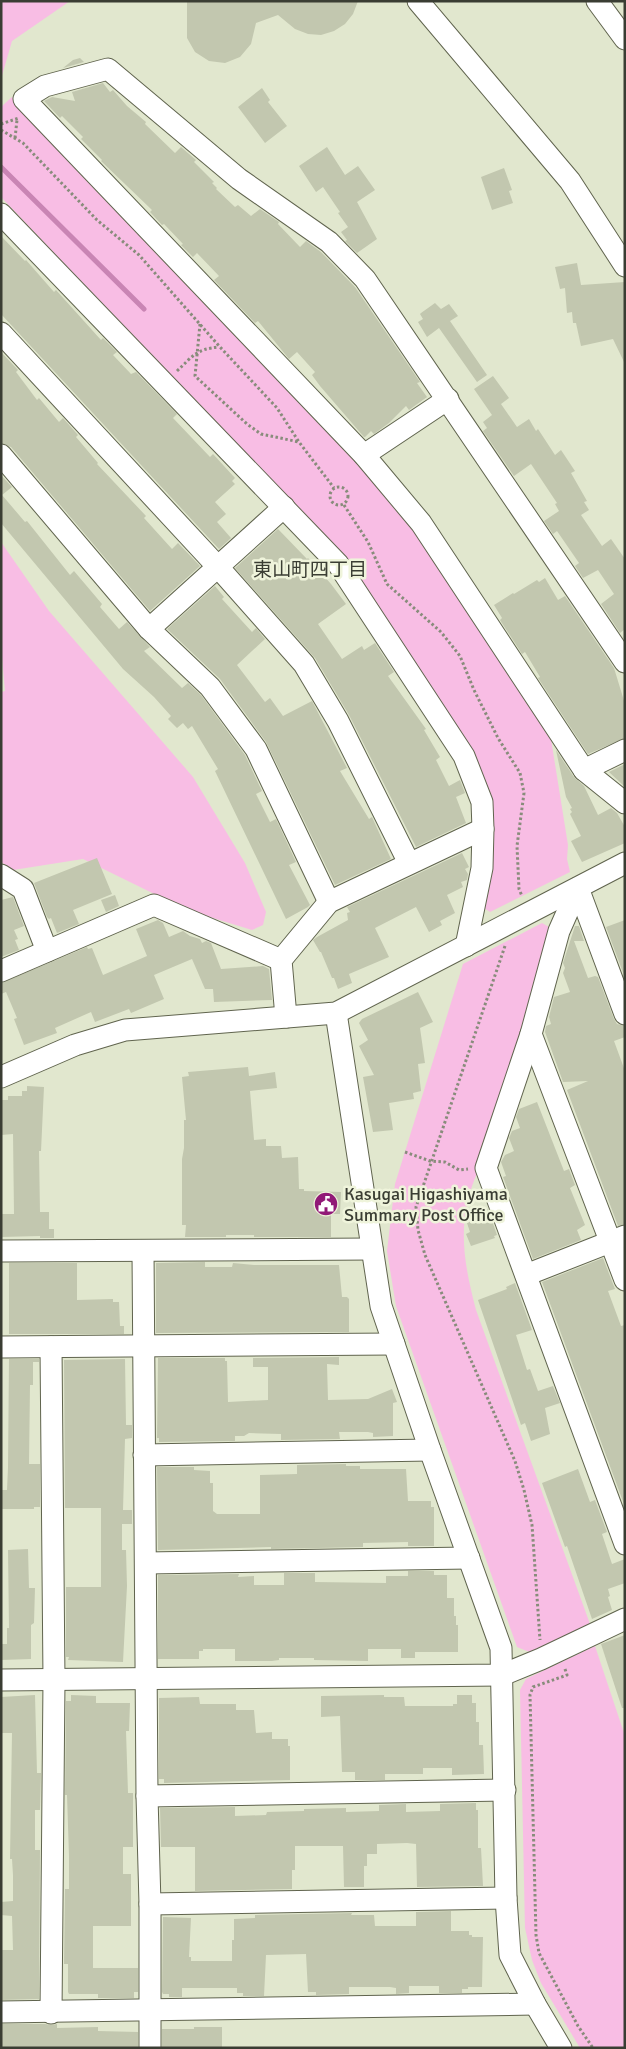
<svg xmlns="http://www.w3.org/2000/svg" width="626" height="2049" font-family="Signika,'Noto Sans JP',sans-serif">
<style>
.green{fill:#f8bde4}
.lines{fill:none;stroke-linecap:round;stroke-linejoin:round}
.stream{stroke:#c985b4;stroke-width:5}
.building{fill:#c2c7af}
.minor-casing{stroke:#60644e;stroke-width:23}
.path{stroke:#888c7b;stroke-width:3;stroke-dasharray:2.5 2.5;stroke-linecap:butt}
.minor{stroke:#fff;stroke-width:21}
.labels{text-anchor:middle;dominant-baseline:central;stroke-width:5;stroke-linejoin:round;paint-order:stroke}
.poi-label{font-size:18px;fill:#3a3d33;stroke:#eff4db;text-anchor:start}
.neighbourhood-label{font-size:19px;fill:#3a3d33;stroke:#eff4db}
</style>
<rect width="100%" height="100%" fill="#e1e7ce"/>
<g class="green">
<path d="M1 1H70L12 41 1 79Z"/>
<path d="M12 97 368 471 412 523 550 733 568 845 567 859 570 872 490 912 481 906 490 810 335 549 1 197V107Z"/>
<path d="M1 542 49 611 193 777 245 863 266 912 263 925 252 930 187 910 83 859 13 870 1 862V692L5 691 1 646Z"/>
<path d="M542 923 554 930 478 1171C456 1220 463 1260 476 1310L590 1624 532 1653 517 1647 396 1306 387 1251 395 1184 463 964Z"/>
<path d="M595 1646 625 1736V2048H580L541 1983 532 1960 525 1928 520 1690 526 1679Z"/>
</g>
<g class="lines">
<path class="stream" d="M1 167 144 309"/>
</g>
<g class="building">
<path d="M187 1H358L353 14 345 24 334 31 321 35 308 34 295 29 278 15 256 23 251 44 240 57 225 63 209 61 195 52 187 38Z"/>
<path d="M80 58 84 62 63 68 73 60Z"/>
<path d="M103 83 110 92 113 90 127 106 146 122 145 124 175 153 181 147 196 160 194 162 214 182 212 183 217 188 216 189 235 207 238 205 251 216 260 209 279 222 278 224 300 247 306 241 321 252 355 287 420 382 417 383 427 397 409 410 406 406 389 423 374 434 371 431 365 437H364L320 386 312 375 315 372 297 352 289 359 258 321 255 323 214 280 219 276 197 253 193 257 181 245 183 244 164 224 162 225 150 212 152 210 101 161 102 160 81 139 83 137 62 116 60 118 44 101 52 97 75 101 72 92Z"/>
<path d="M262 88 270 100 268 102 287 126 265 143 238 107Z"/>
<path d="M327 147 345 175 358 166 375 190 357 202 377 239 357 253 345 241 347 240 341 232 348 227 338 213 340 212 323 187 316 192 299 166Z"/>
<path d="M504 168 512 190 509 191 513 203 492 210 481 177Z"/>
<path d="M1 236 25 261 26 260 54 292 56 290 101 340 103 338 117 352 113 355 131 374 136 372 177 414 173 418 210 457 213 454 235 478 232 481 235 484 215 502 226 514 217 522 231 538 219 549 1 314Z"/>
<path d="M577 263 581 285 625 282V364L613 339 581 346 576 323H573L572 312 567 313 565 288 560 289 555 267Z"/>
<path d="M435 303 441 309 449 304 458 316 450 321 487 375 477 382 439 328 427 337 418 322 423 319 420 314 421 313Z"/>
<path d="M1 352 18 370 16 372 37 400 39 398 59 422 63 418 78 435 76 437 98 463 97 464 146 516 144 518 172 549 178 543 200 566 150 611 11 447 1 443Z"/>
<path d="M493 376 509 398 501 404 517 427 529 419 536 431 538 429 555 455 561 450 575 471 571 473 587 501 584 502 589 510 581 515 602 546 611 539 625 559V629L620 633 601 604 614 594 598 570 583 578 575 566 579 563 557 531 553 534 544 521 559 511 555 504 557 503 531 464 514 476 483 431 487 428 483 422 492 415 474 389Z"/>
<path d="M1 475 12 487 2 495 25 522 27 521 70 575 74 571 102 604 100 607 119 629 127 622 150 647 144 651 182 688 188 683 201 695 245 755 262 791 256 794 270 822 276 819 296 862 289 865 310 905 308 907 286 919 215 771 218 769 192 726 188 729 183 723 177 728 168 719 171 716 154 697 123 669 1 523Z"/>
<path d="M278 529 307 559 308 558 331 584 346 604 318 624 342 659 362 646 364 650 375 643 394 672 388 676 426 729 424 730 440 757 436 760 449 786 460 780 465 793 456 797 466 823 416 847 349 715 315 658 235 568Z"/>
<path d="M545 578 558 600 565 596 614 668 625 704V738L588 754 538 678 540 677 525 652 522 654 500 620 502 618 494 605 513 593 514 594 537 580 539 582Z"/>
<path d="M215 586 224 597 222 599 252 632 256 628 265 639 237 665 265 702 270 698 283 716 312 701 347 768 340 771 369 819 372 817 391 859 335 885 266 742 220 679 167 629Z"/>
<path d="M556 750 574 777 584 786 598 815 611 808 617 813 625 827V843L582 862 571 841 581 836 570 814 572 812 570 809 572 808 566 797Z"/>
<path d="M625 764V787L609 772Z"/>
<path d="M462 853 469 867 465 869 468 874 467 880 461 882 463 887 447 895 455 913 440 921 442 925 429 932 416 907 375 928 389 957 349 974 352 983 338 989 334 978H332L321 952H320L313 940 317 937 348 920 347 913 350 912 347 907Z"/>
<path d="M97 858 112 894 73 910 79 924 57 933 51 918 49 919 47 917 34 883Z"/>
<path d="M115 895 119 906 106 912 101 900Z"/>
<path d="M13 897 24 926 14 930 18 939 15 940 19 950 1 957V900Z"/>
<path d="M158 920 163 923 169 937 183 931 190 936 200 939 202 943 206 941 211 943 221 969 263 966 269 969 272 1000 214 1002 213 989H205L192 959 154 975 164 999 131 1013 129 1009 95 1022 91 1012 55 1028 57 1033 24 1045 14 1019 17 1018 6 992 1 994V983L87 947 88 949 92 948 103 975 147 956 136 929Z"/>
<path d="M625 920V978L606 927Z"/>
<path d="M575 926H579L584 941H574L588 978 595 976 598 977 614 1019 617 1024 625 1026V1037L614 1041 625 1071V1224L618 1226 567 1090 588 1081 563 1082 545 1032 546 1026 551 1024 549 1017 554 997 570 992 563 973 565 968 563 963Z"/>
<path d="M418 992 433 1022 420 1028 425 1063 418 1064 421 1091 413 1093 414 1099 389 1103 393 1130 373 1132 363 1077 374 1075 359 1046 368 1040 359 1023 362 1019Z"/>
<path d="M248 1067 249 1076 275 1072 277 1088 250 1091 254 1140 266 1139V1146H281L282 1158 298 1157 299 1189H304V1191L341 1192 340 1214H331V1237H254V1235H226V1237H185L186 1225H182V1159L184 1148V1120H186L182 1077 189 1076 188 1072Z"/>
<path d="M27 1086 44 1087 41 1151H39L40 1212H49V1229H54V1238H40V1236L1 1237V1214H14L13 1134 1 1135V1100H8V1096H22V1091H27Z"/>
<path d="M537 1102 564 1171 569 1169 575 1185 570 1188 585 1225 577 1230 581 1240 533 1259 503 1177 506 1176 501 1162 505 1155 514 1151 509 1138 512 1131 520 1128 516 1117 519 1109Z"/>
<path d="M488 1209 497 1235 494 1236 495 1238 471 1246 466 1234 470 1232 467 1223 479 1218 477 1213Z"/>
<path d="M603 1258 615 1289 608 1291 621 1326 625 1325V1507L542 1282Z"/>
<path d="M205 1262V1267H232L233 1263 254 1265H339L342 1297H347L349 1299V1332L156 1333V1263Z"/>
<path d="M9 1263H77V1300L113 1299V1302H119L120 1326H124V1334H9Z"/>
<path d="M515 1283 532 1330 516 1335 527 1370 530 1369 538 1391 553 1386 560 1403 545 1408 550 1434 531 1441 525 1423 521 1425 478 1300 507 1289 506 1287Z"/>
<path d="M339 1357V1365L327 1364 328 1400 368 1399 392 1389 397 1402 393 1403V1436L373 1437V1433L368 1432H339L340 1439 281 1440V1434L249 1433 244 1436H235V1441L159 1442V1438H157L158 1358H225V1361H227L228 1402 268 1400V1367H253V1358Z"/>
<path d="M9 1359H39V1362H33V1385H30L29 1464H40V1507H34V1509H1V1490H7L8 1468Z"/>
<path d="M125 1359 126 1425H132V1438L125 1439 123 1510H132V1524H122V1550H126L127 1586 123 1662 68 1660 69 1657H66V1587H101V1508H65L64 1360Z"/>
<path d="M346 1464V1466H360V1469H406L408 1501H431V1507H434V1546H408V1542L363 1543V1547L271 1549V1547L158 1550 157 1467H194V1470L210 1471V1483H213V1511L217 1514H260V1475L297 1474V1465Z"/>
<path d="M578 1469 590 1502 595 1500 607 1532 602 1534 612 1564 625 1559V1583L608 1589 610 1596 608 1597 612 1610 592 1619 567 1546 565 1547 542 1483Z"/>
<path d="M28 1549 29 1588H35L34 1623 31 1625V1659L1 1660V1644H7V1628H9L8 1550Z"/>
<path d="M408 1571H434V1575H447V1598H454V1616H456V1625H458V1652H415V1658H401V1649H368V1661L314 1660V1658H279V1660L272 1661H235V1649H203V1651H199V1659H158V1575L239 1574 238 1577 254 1576V1585H284V1573H315V1582L386 1583V1576H408Z"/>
<path d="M625 1635V1708H622L601 1644Z"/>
<path d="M35 1695 37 1773H41L40 1810H35V1850H40L39 1999 1 2000V1950H13L12 1916 1 1915V1902L13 1901V1875L12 1859H10L12 1733H1V1697Z"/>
<path d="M71 1695 96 1696V1703H130L129 1731H126L128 1793H133V1847H123V1874H131V1926H93V1968H138V1992H134V1998H98V1994H69L68 1992V1964H64L65 1889H69V1856L67 1795H65L66 1701H71Z"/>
<path d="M384 1695V1697H404L405 1706H453V1704H457V1695H472V1703H476V1722H479V1745H483L484 1774 452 1775V1768H423V1774H385V1780H355V1772H342L340 1716 321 1717V1696Z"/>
<path d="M199 1697 200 1704H236V1710H254L256 1733 272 1732V1739H288V1746H290V1780L164 1783V1779H159V1698Z"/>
<path d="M476 1803V1810H478V1848H481L483 1886 417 1887 416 1844 407 1843 377 1844V1854H367V1866H364V1887H344L343 1846H295V1870H292V1889L195 1891V1847H161L160 1808 235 1807V1816L266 1815 267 1812 304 1811V1809L346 1808V1812L379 1811V1805L406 1804V1812L440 1811V1804Z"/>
<path d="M451 1911V1931H469V1935H472V1937H483L482 1987H468V1989H462V1993H439V1986H409V1993L396 1994V1988L390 1987H349V1994L316 1995V1992H308L306 1954 266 1955 264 1996H243V1993H237V1988H182V1997H169V1994H163L162 1992 163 1917 191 1918 189 1957H191V1961H232V1940H234V1919L255 1918V1915L352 1913 351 1915H374L375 1926H416V1912Z"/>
<path d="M1 2024H45L51 2025 57 2024V2028L98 2027V2031L138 2032V2048H1Z"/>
<path d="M194 2027H222V2048H162V2029H194Z"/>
</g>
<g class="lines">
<g class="minor-casing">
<g id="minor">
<path d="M418 1 570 181 625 266"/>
<path d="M597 1 625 39"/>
<path d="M1 214 338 564 464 756 482 802 483 829 482 868 466 946"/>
<path d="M1 333 218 567 304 664 338 721 409 863"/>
<path d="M1 455 149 629 210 687 256 749 329 902"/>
<path d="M364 455 448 399"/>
<path d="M149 629 284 507"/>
<path d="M625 662 365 279 329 242 239 179 108 69 45 86 24 99 364 455 421 523 584 770 625 803"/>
<path d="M584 770 625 750"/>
<path d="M1 875 23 889 47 951"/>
<path d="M578 888 559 931 531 1034 486 1168 625 1544"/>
<path d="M578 888 625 1014"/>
<path d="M1 971 154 905 281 960"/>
<path d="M336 1013 381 1306 430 1450 501 1648 506 1898 510 1955 535 2004 561 2048"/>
<path d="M286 1017 281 960 329 902 483 829"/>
<path d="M531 1034 625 1280"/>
<path d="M1 1077 75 1045 125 1030 336 1013 625 863"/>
<path d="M1 1251 372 1249"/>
<path d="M143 1251 147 1796 150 1904V2048"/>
<path d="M526 1275 625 1236"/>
<path d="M1 1347 394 1344"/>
<path d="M144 1455 430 1450"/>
<path d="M146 1563 469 1558"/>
<path d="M1 1680 502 1675 541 1659 625 1619"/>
<path d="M147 1796 505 1790"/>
<path d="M150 1904 506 1898"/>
<path d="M1 2012 535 2004"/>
<path d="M51 2013 54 1680 51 1347"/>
</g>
</g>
<g class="path">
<path d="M1 124 19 118"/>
<path d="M1 130 23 143 97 220 139 255 220 347 277 408 299 442 334 488"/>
<path d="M15 138 17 120"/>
<path d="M200 324 195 376 247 424 261 434 299 442"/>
<path d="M177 371C193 356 196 349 219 347"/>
<circle cx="339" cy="496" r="9"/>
<path d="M344 505 368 542 387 584 441 632 460 656 474 690 498 738 520 773 524 793 517 846 519 889 522 896"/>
<path d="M505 946 416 1207 418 1230 425 1255 515 1461 524 1490 532 1525 540 1640"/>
<path d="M405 1152 430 1161 445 1162 459 1170 468 1169"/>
<path d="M565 1669 567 1675 533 1687 530 1695 536 1935 539 1953 578 2026 593 2048"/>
</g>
<use href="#minor" class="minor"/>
</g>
<defs>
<g id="civic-disc" transform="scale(1.25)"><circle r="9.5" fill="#911977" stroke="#eff4db"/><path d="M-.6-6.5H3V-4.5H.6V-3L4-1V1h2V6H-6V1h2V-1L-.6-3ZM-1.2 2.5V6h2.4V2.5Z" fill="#fff"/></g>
</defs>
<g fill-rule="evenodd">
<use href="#civic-disc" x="326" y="1204"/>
</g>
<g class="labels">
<g class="poi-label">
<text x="344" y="1194">Kasugai Higashiyama<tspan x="344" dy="21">Summary Post Office</tspan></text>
</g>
<g class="neighbourhood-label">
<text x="310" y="570">東山町四丁目</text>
</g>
</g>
<rect width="626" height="2049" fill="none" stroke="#3a3d33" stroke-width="5"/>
</svg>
